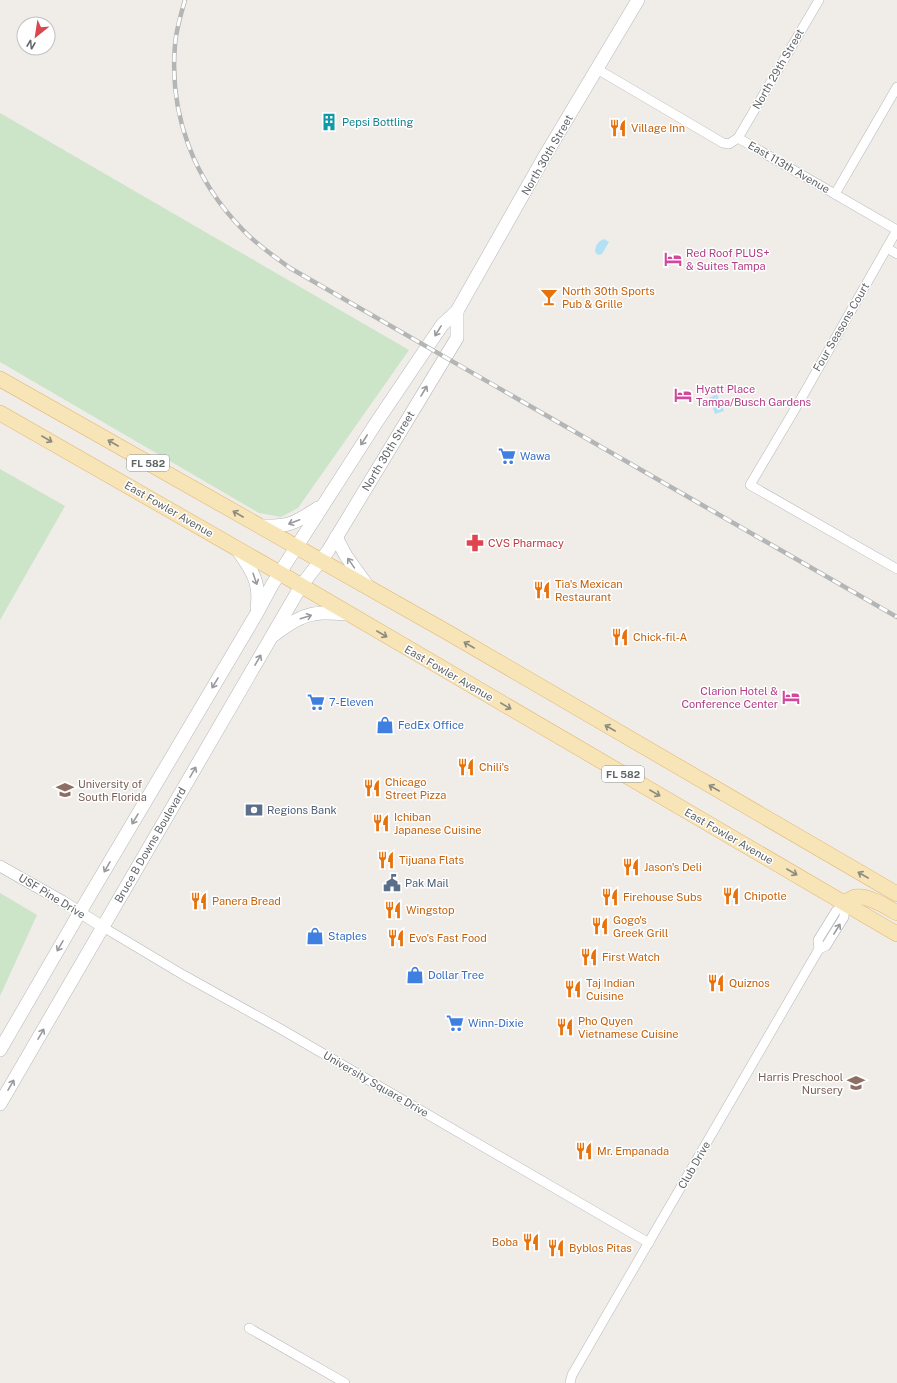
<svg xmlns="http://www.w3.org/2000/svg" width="897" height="1383" font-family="'Public Sans',sans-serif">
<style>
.green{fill:#cce4c8}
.water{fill:#b2e1f6}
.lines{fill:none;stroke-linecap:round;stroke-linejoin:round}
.minor-casing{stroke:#b3b6b9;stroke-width:10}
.tertiary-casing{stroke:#b3b6b9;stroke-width:12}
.secondary-casing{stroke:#b3b6b9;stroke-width:14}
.primary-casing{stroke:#e3b46e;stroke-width:16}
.minor{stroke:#fff;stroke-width:9}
.tertiary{stroke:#fff;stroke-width:11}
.secondary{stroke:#fff;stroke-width:13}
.primary{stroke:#f7e5b7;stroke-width:15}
.rail-casing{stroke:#b4b5b5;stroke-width:4.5}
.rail{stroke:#fff;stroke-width:3;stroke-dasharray:9;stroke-linecap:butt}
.oneway{stroke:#989a9c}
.oneway2{stroke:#8d8b7f}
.labels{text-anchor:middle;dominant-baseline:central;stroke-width:3;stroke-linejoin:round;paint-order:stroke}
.shield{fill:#fff;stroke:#909295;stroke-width:1}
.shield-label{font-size:10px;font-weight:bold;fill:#606467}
.street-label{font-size:11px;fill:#606467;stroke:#fff}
.culture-label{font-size:11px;fill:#0d838f;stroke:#fff;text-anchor:start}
.food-label{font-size:11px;fill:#c56008;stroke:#fff;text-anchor:start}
.hotel-label{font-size:11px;fill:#b23c85;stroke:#fff;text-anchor:start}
.shop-label{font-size:11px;fill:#366cbe;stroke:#fff;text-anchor:start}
.health-label{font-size:11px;fill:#be3a42;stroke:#fff;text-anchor:start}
.education-label{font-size:11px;fill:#785e54;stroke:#fff;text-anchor:start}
.service-label{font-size:11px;fill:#4e5e75;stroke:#fff;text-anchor:start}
</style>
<rect width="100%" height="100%" fill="#f0ede9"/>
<g class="green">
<path d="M0 113 409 350 298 508 281 517 259 513 0 362Z"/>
<path d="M0 469 65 506 0 620Z"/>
<path d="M0 893 37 915 0 996Z"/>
</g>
<g class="water">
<path d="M604 239 609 242 602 254 598 255 595 252C595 246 598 241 604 239Z"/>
<path d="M717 394 724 411 715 414 709 398Z"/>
</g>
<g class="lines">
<g class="minor-casing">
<g id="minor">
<path d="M597 69 723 143 729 144 738 138 819 0"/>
<path d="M738 138 897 230"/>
<path d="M835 194 897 87"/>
<path d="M897 230 798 404 750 485 897 569"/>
<path d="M887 248 897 254"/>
<path d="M103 927 185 976 279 1028 649 1243"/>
<path d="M819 949 826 946 844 917 845 903"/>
<path d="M249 1328 345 1383"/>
<path d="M570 1383 572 1375 602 1323 819 949 818 940 836 911 845 903"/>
</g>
</g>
<g class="tertiary-casing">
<path id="tertiary" d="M0 866 62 901 103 927"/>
</g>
<g class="secondary-casing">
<g id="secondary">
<path d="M260 526C289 527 295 523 318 508"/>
<path d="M336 537 346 556 369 588"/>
<path d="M237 549C251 569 261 582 257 608"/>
<path d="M274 635C282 629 291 622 301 618 316 611 333 613 348 614"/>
<path d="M0 1050 80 912 257 613 272 585 376 423 442 325 457 311 546 154 638 0"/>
<path d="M0 1104 301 586 328 551 457 338V311"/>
</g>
</g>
<g class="primary-casing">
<g id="primary">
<path d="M0 379 447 632 897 894"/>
<path d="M0 413 271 568 897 934"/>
<path d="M845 903C848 901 852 897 856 897 868 895 887 907 897 913"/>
</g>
</g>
<use href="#minor" class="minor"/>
<use href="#tertiary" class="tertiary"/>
<use href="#secondary" class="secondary"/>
<use href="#primary" class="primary"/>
<g class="rail-casing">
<path id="rail" d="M185 0C181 14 176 30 175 45 169 115 194 180 243 230 257 245 274 256 290 268L897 617"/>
</g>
<use href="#rail" class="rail"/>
</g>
<defs><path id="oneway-shaft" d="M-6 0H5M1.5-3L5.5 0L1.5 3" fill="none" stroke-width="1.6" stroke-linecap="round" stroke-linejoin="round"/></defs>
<g class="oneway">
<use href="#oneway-shaft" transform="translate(438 331) rotate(122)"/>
<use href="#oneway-shaft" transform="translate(424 391) rotate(-59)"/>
<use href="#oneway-shaft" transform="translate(364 440) rotate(123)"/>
<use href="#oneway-shaft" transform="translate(294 522) rotate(159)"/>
<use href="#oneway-shaft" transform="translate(351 563) rotate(-125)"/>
<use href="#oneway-shaft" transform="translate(255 579) rotate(71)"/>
<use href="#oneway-shaft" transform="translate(306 617) rotate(-18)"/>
<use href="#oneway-shaft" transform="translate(258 660) rotate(-60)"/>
<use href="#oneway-shaft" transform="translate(215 683) rotate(121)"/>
<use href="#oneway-shaft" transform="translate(193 772) rotate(-60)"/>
<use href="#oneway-shaft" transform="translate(135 819) rotate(121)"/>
<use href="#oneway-shaft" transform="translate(107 867) rotate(120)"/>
<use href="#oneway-shaft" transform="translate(837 929) rotate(-58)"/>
<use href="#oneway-shaft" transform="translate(60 946) rotate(120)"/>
<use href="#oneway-shaft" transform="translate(41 1034) rotate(-60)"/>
<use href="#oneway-shaft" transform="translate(11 1085) rotate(-60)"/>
</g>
<g class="oneway2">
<use href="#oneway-shaft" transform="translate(47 439) rotate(30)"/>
<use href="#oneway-shaft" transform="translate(113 443) rotate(-150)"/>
<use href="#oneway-shaft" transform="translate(238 514) rotate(-150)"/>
<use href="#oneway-shaft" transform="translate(382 634) rotate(30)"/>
<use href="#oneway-shaft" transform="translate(469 645) rotate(-150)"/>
<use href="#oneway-shaft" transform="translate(506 706) rotate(30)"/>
<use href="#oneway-shaft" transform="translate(610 728) rotate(-150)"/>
<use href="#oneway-shaft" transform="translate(714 788) rotate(-150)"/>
<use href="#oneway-shaft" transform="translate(655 793) rotate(30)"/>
<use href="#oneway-shaft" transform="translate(792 872) rotate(30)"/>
<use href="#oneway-shaft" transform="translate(863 875) rotate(-150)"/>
</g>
<defs>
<g id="building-bare" transform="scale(1.38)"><path d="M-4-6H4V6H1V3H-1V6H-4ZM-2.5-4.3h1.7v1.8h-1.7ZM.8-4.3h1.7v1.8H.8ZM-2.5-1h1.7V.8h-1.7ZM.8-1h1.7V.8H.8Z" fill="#0f9aa8" stroke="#fff" stroke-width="2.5" paint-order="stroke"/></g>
<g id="restaurant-bare" transform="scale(1.38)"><path d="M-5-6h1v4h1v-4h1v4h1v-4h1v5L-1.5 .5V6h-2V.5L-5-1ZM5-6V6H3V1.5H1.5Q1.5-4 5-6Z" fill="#e8710a" stroke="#fff" stroke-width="2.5" paint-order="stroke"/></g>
<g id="hotel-bare" transform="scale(1.38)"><path d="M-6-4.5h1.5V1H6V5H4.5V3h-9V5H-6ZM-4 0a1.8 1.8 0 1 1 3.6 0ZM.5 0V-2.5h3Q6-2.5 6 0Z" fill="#d1479c" stroke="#fff" stroke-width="2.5" paint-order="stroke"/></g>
<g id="bar-bare" transform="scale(1.38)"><path d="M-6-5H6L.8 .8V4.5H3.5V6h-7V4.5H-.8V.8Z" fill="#e8710a" stroke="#fff" stroke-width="2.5" paint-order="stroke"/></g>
<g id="supermarket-bare" transform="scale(1.38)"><path d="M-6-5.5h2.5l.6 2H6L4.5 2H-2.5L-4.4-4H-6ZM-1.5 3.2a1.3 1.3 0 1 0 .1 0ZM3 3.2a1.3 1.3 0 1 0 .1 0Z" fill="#3f7fe0" stroke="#fff" stroke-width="2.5" paint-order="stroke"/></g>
<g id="pharmacy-bare" transform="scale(1.38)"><path d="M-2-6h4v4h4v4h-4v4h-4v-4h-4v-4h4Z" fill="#e0444e" stroke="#fff" stroke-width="2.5" paint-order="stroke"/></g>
<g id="shop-bare" transform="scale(1.38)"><path d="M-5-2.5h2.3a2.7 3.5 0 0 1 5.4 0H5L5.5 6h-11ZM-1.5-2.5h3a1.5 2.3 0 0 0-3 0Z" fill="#3f7fe0" stroke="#fff" stroke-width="2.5" paint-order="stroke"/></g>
<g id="university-bare" transform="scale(1.38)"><path d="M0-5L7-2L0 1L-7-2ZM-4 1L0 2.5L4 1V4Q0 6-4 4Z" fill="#8d6e63" stroke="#fff" stroke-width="2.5" paint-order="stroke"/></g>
<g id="bank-bare" transform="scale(1.38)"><path d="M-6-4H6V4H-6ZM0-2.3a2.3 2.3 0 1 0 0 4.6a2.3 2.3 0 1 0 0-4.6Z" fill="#5c6f8a" stroke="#fff" stroke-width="2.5" paint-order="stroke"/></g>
<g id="civic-bare" transform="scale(1.38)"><path d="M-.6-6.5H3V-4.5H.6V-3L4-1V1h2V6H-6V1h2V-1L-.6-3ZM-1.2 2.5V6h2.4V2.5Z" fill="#5c6f8a" stroke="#fff" stroke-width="2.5" paint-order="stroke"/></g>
<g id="school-bare" transform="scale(1.38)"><path d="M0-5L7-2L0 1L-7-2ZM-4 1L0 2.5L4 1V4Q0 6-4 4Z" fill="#8d6e63" stroke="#fff" stroke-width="2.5" paint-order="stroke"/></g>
</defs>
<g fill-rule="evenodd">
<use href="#building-bare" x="329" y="122"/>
<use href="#restaurant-bare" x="618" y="128"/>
<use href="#hotel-bare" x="673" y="259"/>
<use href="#bar-bare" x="549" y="297"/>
<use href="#hotel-bare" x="683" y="395"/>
<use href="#supermarket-bare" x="507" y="456"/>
<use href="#pharmacy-bare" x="475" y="543"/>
<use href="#restaurant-bare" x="542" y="590"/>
<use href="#restaurant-bare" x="620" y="637"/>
<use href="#hotel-bare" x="791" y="697"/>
<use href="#supermarket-bare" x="316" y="702"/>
<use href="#shop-bare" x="385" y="725"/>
<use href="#restaurant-bare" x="466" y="767"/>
<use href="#restaurant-bare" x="372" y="788"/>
<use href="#university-bare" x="65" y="790"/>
<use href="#bank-bare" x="254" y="810"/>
<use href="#restaurant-bare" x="381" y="823"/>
<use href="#restaurant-bare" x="386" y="860"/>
<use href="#restaurant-bare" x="631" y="867"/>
<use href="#civic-bare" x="392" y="883"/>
<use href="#restaurant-bare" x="731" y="896"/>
<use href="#restaurant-bare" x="610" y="897"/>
<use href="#restaurant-bare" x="199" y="901"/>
<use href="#restaurant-bare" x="393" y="910"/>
<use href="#restaurant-bare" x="600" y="926"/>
<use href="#shop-bare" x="315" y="936"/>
<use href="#restaurant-bare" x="396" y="938"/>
<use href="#restaurant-bare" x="589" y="957"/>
<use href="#shop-bare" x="415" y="975"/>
<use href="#restaurant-bare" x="716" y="983"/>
<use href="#restaurant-bare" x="573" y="989"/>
<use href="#supermarket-bare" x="455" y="1023"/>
<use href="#restaurant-bare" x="565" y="1027"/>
<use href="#school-bare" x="856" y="1083"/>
<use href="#restaurant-bare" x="584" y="1151"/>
<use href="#restaurant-bare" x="531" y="1242"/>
<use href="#restaurant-bare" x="556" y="1248"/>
</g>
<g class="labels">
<g class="shield">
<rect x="127" y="455" width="42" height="16" rx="3"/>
<rect x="602" y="766" width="42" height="16" rx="3"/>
</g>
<g class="shield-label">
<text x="148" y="463">FL 582</text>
<text x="623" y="774">FL 582</text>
</g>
<g class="street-label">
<text transform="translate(778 69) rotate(-60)">North 29th Street</text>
<text transform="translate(547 155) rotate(-60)">North 30th Street</text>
<text transform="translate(789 167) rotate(30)">East 113th Avenue</text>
<text transform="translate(841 327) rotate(-60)">Four Seasons Court</text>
<text transform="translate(388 451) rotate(-59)">North 30th Street</text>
<text transform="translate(169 509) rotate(30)">East Fowler Avenue</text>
<text transform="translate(449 673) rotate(30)">East Fowler Avenue</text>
<text transform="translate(729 836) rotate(30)">East Fowler Avenue</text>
<text transform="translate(150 845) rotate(-60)">Bruce B Downs Boulevard</text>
<text transform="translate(52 896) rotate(31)">USF Pine Drive</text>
<text transform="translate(376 1084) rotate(30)">University Square Drive</text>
<text transform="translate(694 1165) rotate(-60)">Club Drive</text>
</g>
<g class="culture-label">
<text x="342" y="122">Pepsi Bottling</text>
</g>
<g class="food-label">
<text x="631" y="128">Village Inn</text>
<text x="562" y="291">North 30th Sports<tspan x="562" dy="13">Pub &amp; Grille</tspan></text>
<text x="555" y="584">Tia's Mexican<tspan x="555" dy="13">Restaurant</tspan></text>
<text x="633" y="637">Chick-fil-A</text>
<text x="479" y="767">Chili's</text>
<text x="385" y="782">Chicago<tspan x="385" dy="13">Street Pizza</tspan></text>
<text x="394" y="817">Ichiban<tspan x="394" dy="13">Japanese Cuisine</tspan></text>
<text x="399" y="860">Tijuana Flats</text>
<text x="644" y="867">Jason's Deli</text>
<text x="744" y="896">Chipotle</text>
<text x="623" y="897">Firehouse Subs</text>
<text x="212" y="901">Panera Bread</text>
<text x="406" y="910">Wingstop</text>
<text x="613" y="920">Gogo's<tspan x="613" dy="13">Greek Grill</tspan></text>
<text x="409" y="938">Evo's Fast Food</text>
<text x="602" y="957">First Watch</text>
<text x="586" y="983">Taj Indian<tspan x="586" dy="13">Cuisine</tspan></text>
<text x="729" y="983">Quiznos</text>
<text x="578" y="1021">Pho Quyen<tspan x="578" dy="13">Vietnamese Cuisine</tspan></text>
<text x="597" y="1151">Mr. Empanada</text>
<text x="518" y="1242" text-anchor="end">Boba</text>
<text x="569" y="1248">Byblos Pitas</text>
</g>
<g class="hotel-label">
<text x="686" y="253">Red Roof PLUS+<tspan x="686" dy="13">&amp; Suites Tampa</tspan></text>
<text x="696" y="389">Hyatt Place<tspan x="696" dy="13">Tampa/Busch Gardens</tspan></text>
<text x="778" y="691" text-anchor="end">Clarion Hotel &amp;<tspan x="778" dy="13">Conference Center</tspan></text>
</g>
<g class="shop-label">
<text x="520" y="456">Wawa</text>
<text x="329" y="702">7-Eleven</text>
<text x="398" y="725">FedEx Office</text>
<text x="328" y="936">Staples</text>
<text x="428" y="975">Dollar Tree</text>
<text x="468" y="1023">Winn-Dixie</text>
</g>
<g class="health-label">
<text x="488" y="543">CVS Pharmacy</text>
</g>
<g class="education-label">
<text x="78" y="784">University of<tspan x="78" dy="13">South Florida</tspan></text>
<text x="843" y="1077" text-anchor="end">Harris Preschool<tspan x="843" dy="13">Nursery</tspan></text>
</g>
<g class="service-label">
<text x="267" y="810">Regions Bank</text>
<text x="405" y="883">Pak Mail</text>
</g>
</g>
<g transform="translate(36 36) rotate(210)"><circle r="19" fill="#ffffff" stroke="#bfc1c2"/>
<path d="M0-3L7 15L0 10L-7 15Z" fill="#d8474d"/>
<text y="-6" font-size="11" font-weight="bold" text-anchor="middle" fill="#606467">N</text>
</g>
</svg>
